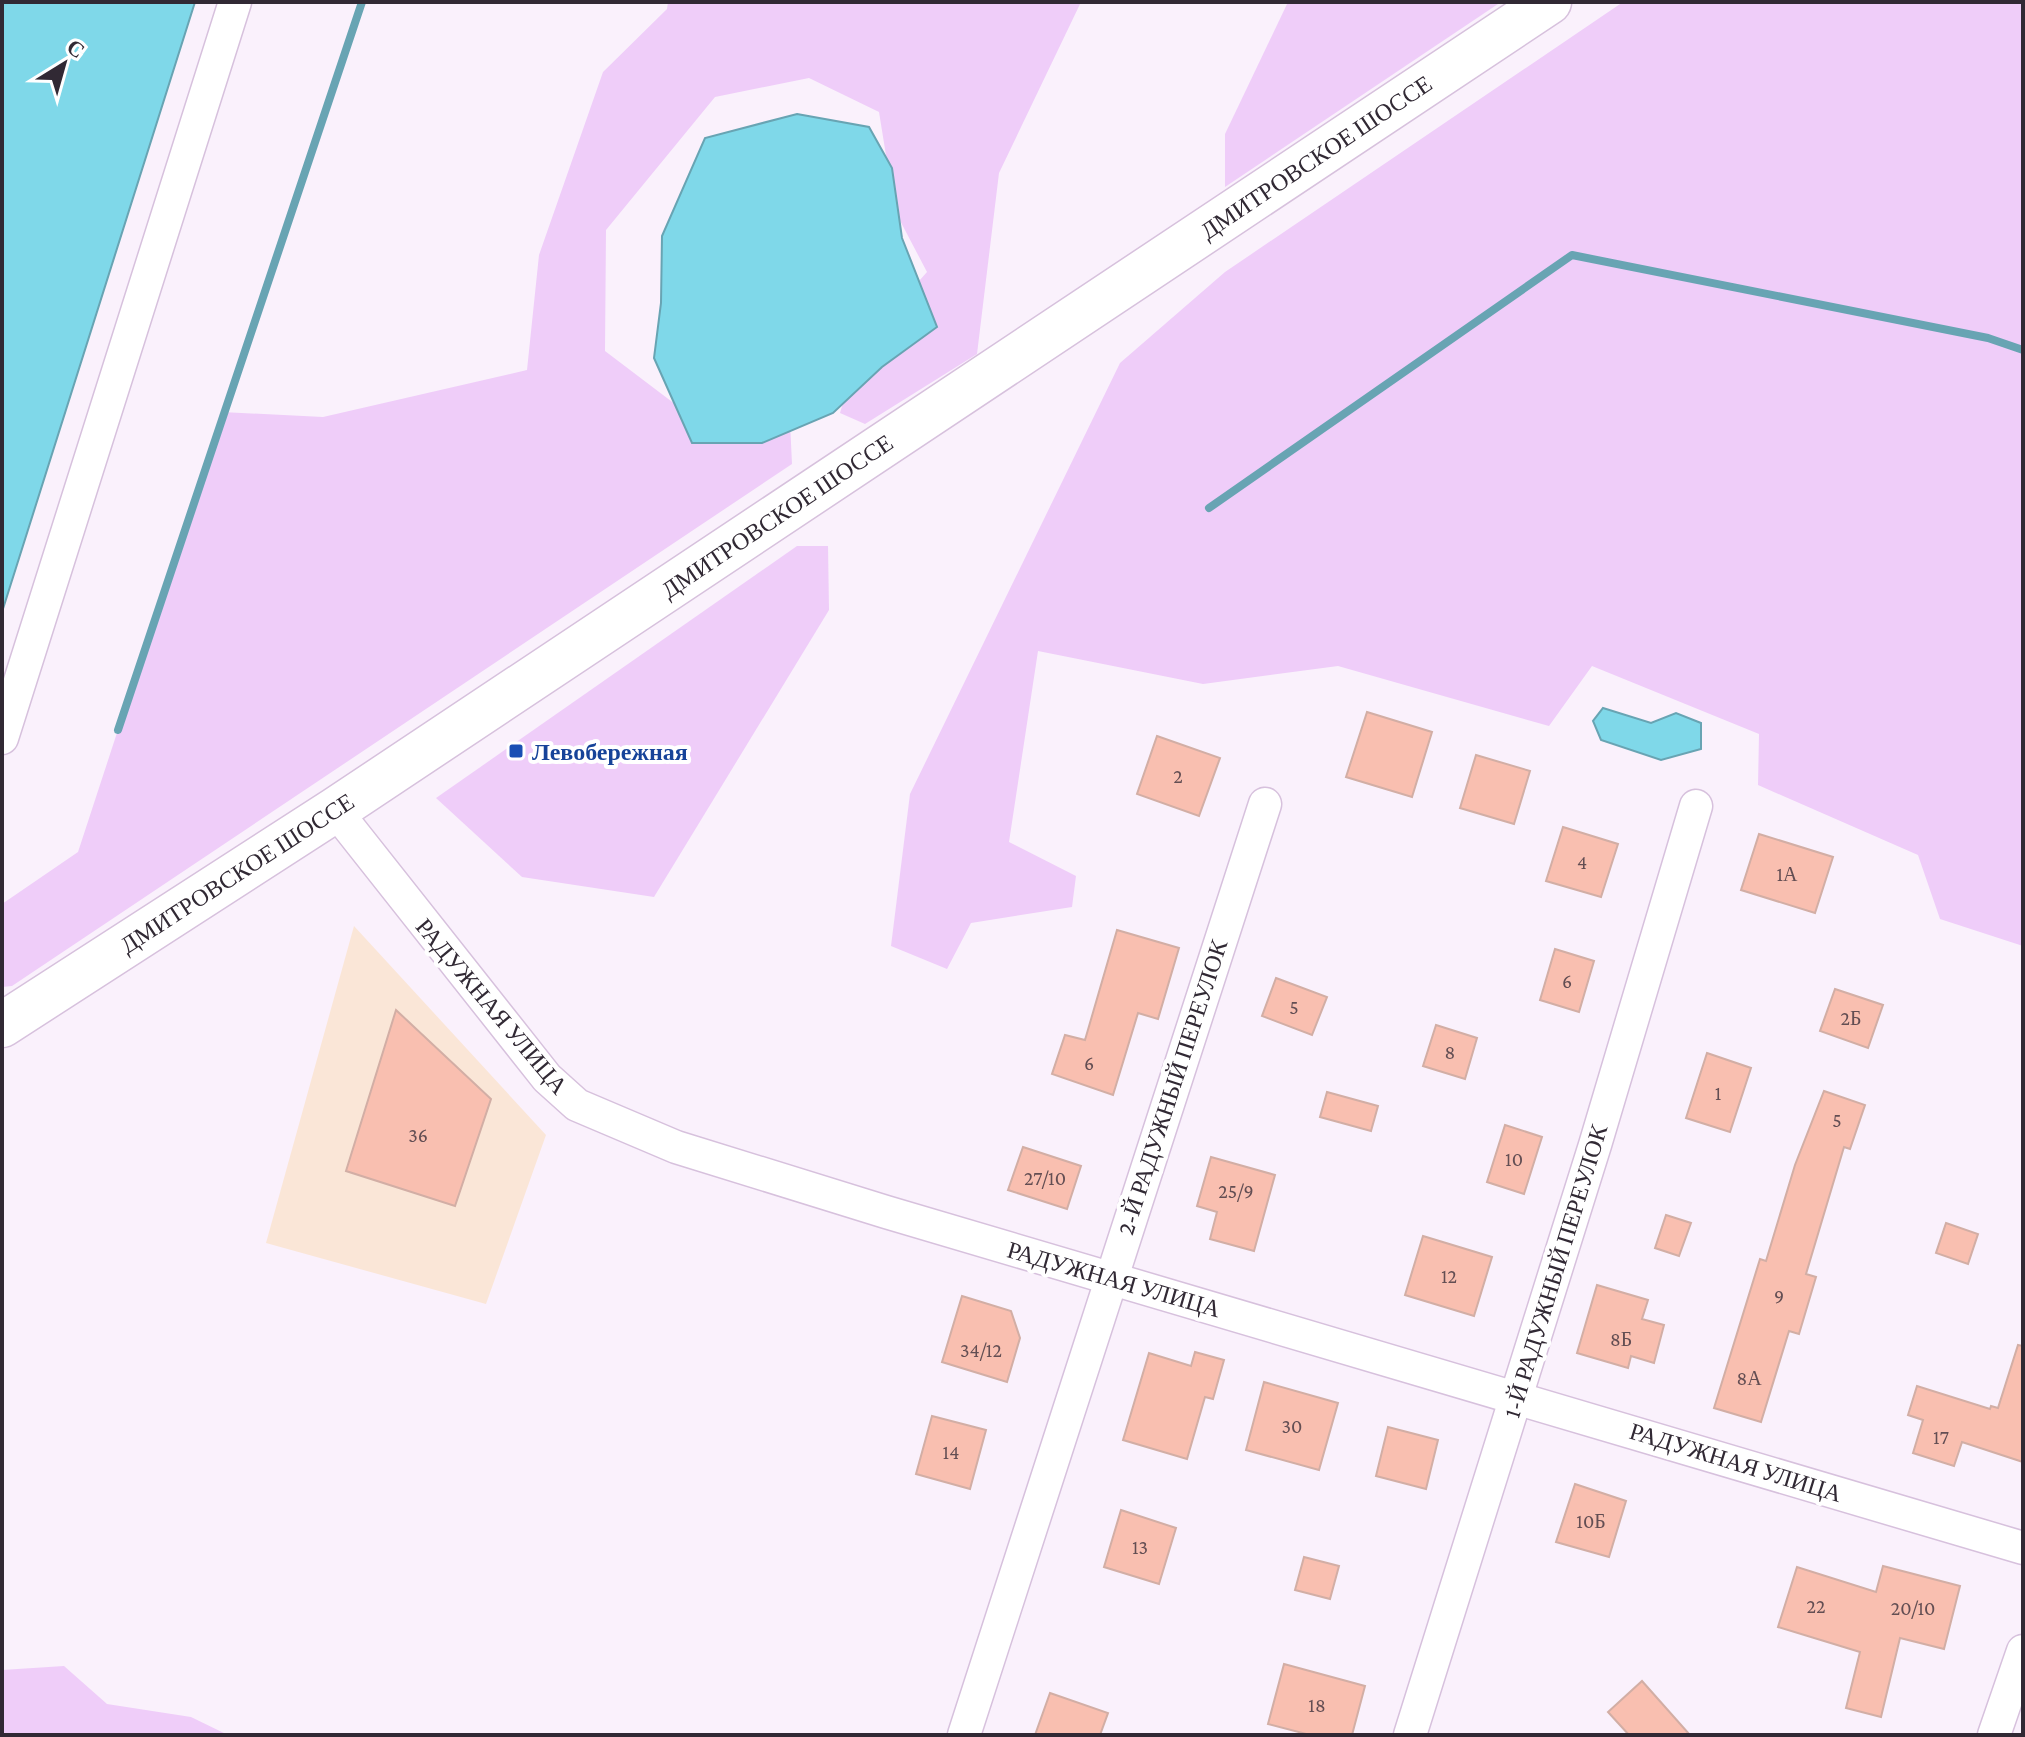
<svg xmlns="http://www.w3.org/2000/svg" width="2025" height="1737" font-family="'Crimson Pro',serif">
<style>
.commercial{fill:#fae6d7}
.green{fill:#efcdf9}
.water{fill:#7fd8e9;stroke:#68a4b3;stroke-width:2}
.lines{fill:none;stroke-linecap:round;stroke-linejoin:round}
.stream{stroke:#68a4b3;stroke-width:8}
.building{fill:#f9bfb0;stroke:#d2aea5;stroke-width:2}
.street-casing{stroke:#d7c1dd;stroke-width:35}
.secondary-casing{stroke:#d7c1dd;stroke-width:47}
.street{stroke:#fff;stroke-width:32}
.secondary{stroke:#fff;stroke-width:44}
.transit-dot{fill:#1a4fb4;stroke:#fff;stroke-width:3}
.labels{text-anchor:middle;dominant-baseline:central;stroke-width:8;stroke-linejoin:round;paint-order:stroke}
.number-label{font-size:20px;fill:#634e53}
.street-label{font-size:24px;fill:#312934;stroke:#fff}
.transit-label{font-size:24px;font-weight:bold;fill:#164399;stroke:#fff;text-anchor:start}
</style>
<rect width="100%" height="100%" fill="#faf1fc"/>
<path class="commercial" d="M354 926 546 1135 486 1304 266 1243Z"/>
<g class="green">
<path d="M668 2H1081L999 173 977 354 865 424 840 413 859 349 927 272 895 211 879 112 809 78 715 97 606 230 605 351 725 442 790 422 792 464 12 986 2 987V904L78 852 222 412 323 417 527 370 539 255 603 72 667 9Z"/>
<path d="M1288 2H1501L1225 187V134Z"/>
<path d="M1623 2H2023V946L1940 919 1918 855 1758 785 1759 734 1592 666 1549 726 1338 666 1203 684 1038 651 1009 842 1076 876 1072 907 971 923 947 969 891 946 910 794 1120 363 1225 272Z"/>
<path d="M797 546H828L829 610 654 897 522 877 436 798Z"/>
<path d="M64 1666 107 1704 191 1717 228 1735H2V1670Z"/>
</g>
<g class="water">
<path d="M2 2H195L2 612Z"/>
<path d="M797 114 869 127 892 168 902 238 937 327 882 367 833 413 762 443H692L654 358 661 303 662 236 705 138Z"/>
<path d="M1603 708 1651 723 1676 713 1701 723V749L1661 760 1601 740 1593 721Z"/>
</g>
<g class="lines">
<g class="stream">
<path d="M1209 508 1572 255 1988 338 2023 350"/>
<path d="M118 730 362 2"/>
</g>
</g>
<g class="building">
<path d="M1367 712 1432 732 1412 797 1346 777Z"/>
<path d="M1157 736 1220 758 1199 816 1137 794Z"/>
<path d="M1476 755 1530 771 1514 824 1460 808Z"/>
<path d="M1563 827 1618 844 1601 897 1546 881Z"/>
<path d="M1759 834 1833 857 1815 913 1741 890Z"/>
<path d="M1117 930 1179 948 1158 1019 1138 1013 1113 1095 1052 1074 1065 1035 1085 1040Z"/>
<path d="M1555 949 1594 961 1579 1012 1540 1000Z"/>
<path d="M1276 978 1327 997 1312 1035 1262 1016Z"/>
<path d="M1835 989 1883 1005 1868 1048 1820 1031Z"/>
<path d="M396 1010 491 1099 455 1206 346 1171Z"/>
<path d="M1436 1025 1477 1038 1465 1079 1423 1066Z"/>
<path d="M1707 1053 1751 1068 1730 1132 1686 1118Z"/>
<path d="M1824 1091 1865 1105 1850 1149 1844 1147 1806 1274 1816 1277 1799 1334 1789 1331 1761 1422 1714 1408 1760 1259 1766 1261 1795 1165Z"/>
<path d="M1327 1092 1378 1106 1371 1131 1320 1117Z"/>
<path d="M1505 1125 1542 1137 1524 1194 1487 1182Z"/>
<path d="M1023 1147 1081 1166 1067 1209 1008 1190Z"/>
<path d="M1211 1157 1275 1175 1254 1251 1210 1239 1217 1212 1197 1206Z"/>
<path d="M1666 1215 1691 1223 1679 1256 1655 1248Z"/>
<path d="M1946 1223 1978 1234 1968 1264 1936 1253Z"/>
<path d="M1423 1236 1492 1257 1474 1316 1405 1295Z"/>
<path d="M1597 1285 1648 1300 1642 1319 1664 1325 1654 1363 1631 1356 1628 1368 1577 1353Z"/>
<path d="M962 1296 1011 1311 1020 1338 1007 1382 942 1362Z"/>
<path d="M2018 1345 2023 1346V1462L1962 1442 1954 1466 1913 1453 1923 1420 1908 1415 1917 1386 1990 1409 1991 1406 1998 1408Z"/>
<path d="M1195 1352 1224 1360 1213 1399 1205 1397 1187 1459 1123 1440 1149 1353 1191 1366Z"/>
<path d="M1264 1382 1338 1403 1319 1470 1246 1450Z"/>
<path d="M932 1416 986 1430 970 1489 916 1474Z"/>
<path d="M1388 1427 1438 1440 1426 1489 1376 1476Z"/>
<path d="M1575 1484 1626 1501 1609 1557 1556 1542Z"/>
<path d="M1121 1510 1176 1528 1159 1584 1104 1567Z"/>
<path d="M1304 1557 1339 1566 1330 1599 1295 1590Z"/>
<path d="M1883 1566 1960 1586 1944 1649 1900 1638 1881 1717 1846 1708 1860 1652 1778 1627 1797 1567 1876 1592Z"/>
<path d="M1284 1664 1365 1686 1352 1735H1310L1268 1724Z"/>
<path d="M1642 1681 1690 1735H1629L1608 1712Z"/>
<path d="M1050 1693 1108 1713 1100 1735H1035Z"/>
</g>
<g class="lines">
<g class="street-casing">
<g id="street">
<path d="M2 738 235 2"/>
<path d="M335 810 547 1078 577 1105 676 1147 886 1212 2023 1548"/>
<path d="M964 1735 1265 804"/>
<path d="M1410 1735 1595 1145 1696 806"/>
<path d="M1994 1735 2023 1651"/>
</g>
</g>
<g class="secondary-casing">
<path id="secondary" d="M2 1025 335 810 1549 2"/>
</g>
<use href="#street" class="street"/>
<use href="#secondary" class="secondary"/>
</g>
<rect class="transit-dot" x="508" y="743" width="16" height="16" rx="4"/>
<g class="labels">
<g class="number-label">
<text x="1178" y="776">2</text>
<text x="1582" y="862">4</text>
<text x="1787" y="874">1А</text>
<text x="1567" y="981">6</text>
<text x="1294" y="1007">5</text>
<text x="1851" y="1018">2Б</text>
<text x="1450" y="1052">8</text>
<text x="1089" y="1063">6</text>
<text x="1718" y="1093">1</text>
<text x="1837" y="1120">5</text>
<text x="418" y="1135">36</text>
<text x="1514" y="1159">10</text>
<text x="1045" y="1178">27/10</text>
<text x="1236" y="1191">25/9</text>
<text x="1449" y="1276">12</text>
<text x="1779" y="1296">9</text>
<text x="1621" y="1339">8Б</text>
<text x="981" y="1350">34/12</text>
<text x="1749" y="1378">8А</text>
<text x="1292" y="1426">30</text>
<text x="1941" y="1437">17</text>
<text x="951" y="1452">14</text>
<text x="1591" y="1521">10Б</text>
<text x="1140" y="1547">13</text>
<text x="1816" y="1606">22</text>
<text x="1913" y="1608">20/10</text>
<text x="1317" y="1705">18</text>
</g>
<g class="street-label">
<text transform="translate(1316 157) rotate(-34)">ДМИТРОВСКОЕ ШОССЕ</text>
<text transform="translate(777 516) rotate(-34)">ДМИТРОВСКОЕ ШОССЕ</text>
<text transform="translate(237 873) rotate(-33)">ДМИТРОВСКОЕ ШОССЕ</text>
<text transform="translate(492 1006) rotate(50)">РАДУЖНАЯ УЛИЦА</text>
<text transform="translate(1172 1087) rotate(-72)">2-Й РАДУЖНЫЙ ПЕРЕУЛОК</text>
<text transform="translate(1555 1271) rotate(-73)">1-Й РАДУЖНЫЙ ПЕРЕУЛОК</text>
<text transform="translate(1114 1279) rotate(16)">РАДУЖНАЯ УЛИЦА</text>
<text transform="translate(1736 1462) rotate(17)">РАДУЖНАЯ УЛИЦА</text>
</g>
<g class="transit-label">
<text x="532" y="751">Левобережная</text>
</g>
</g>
<rect width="2025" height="1737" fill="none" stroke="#312934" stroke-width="8"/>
<g transform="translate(64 64) rotate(37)" stroke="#ffffff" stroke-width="6" paint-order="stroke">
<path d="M0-6L14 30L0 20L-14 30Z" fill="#312934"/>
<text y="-12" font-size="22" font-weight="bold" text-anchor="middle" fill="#312934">С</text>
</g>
</svg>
